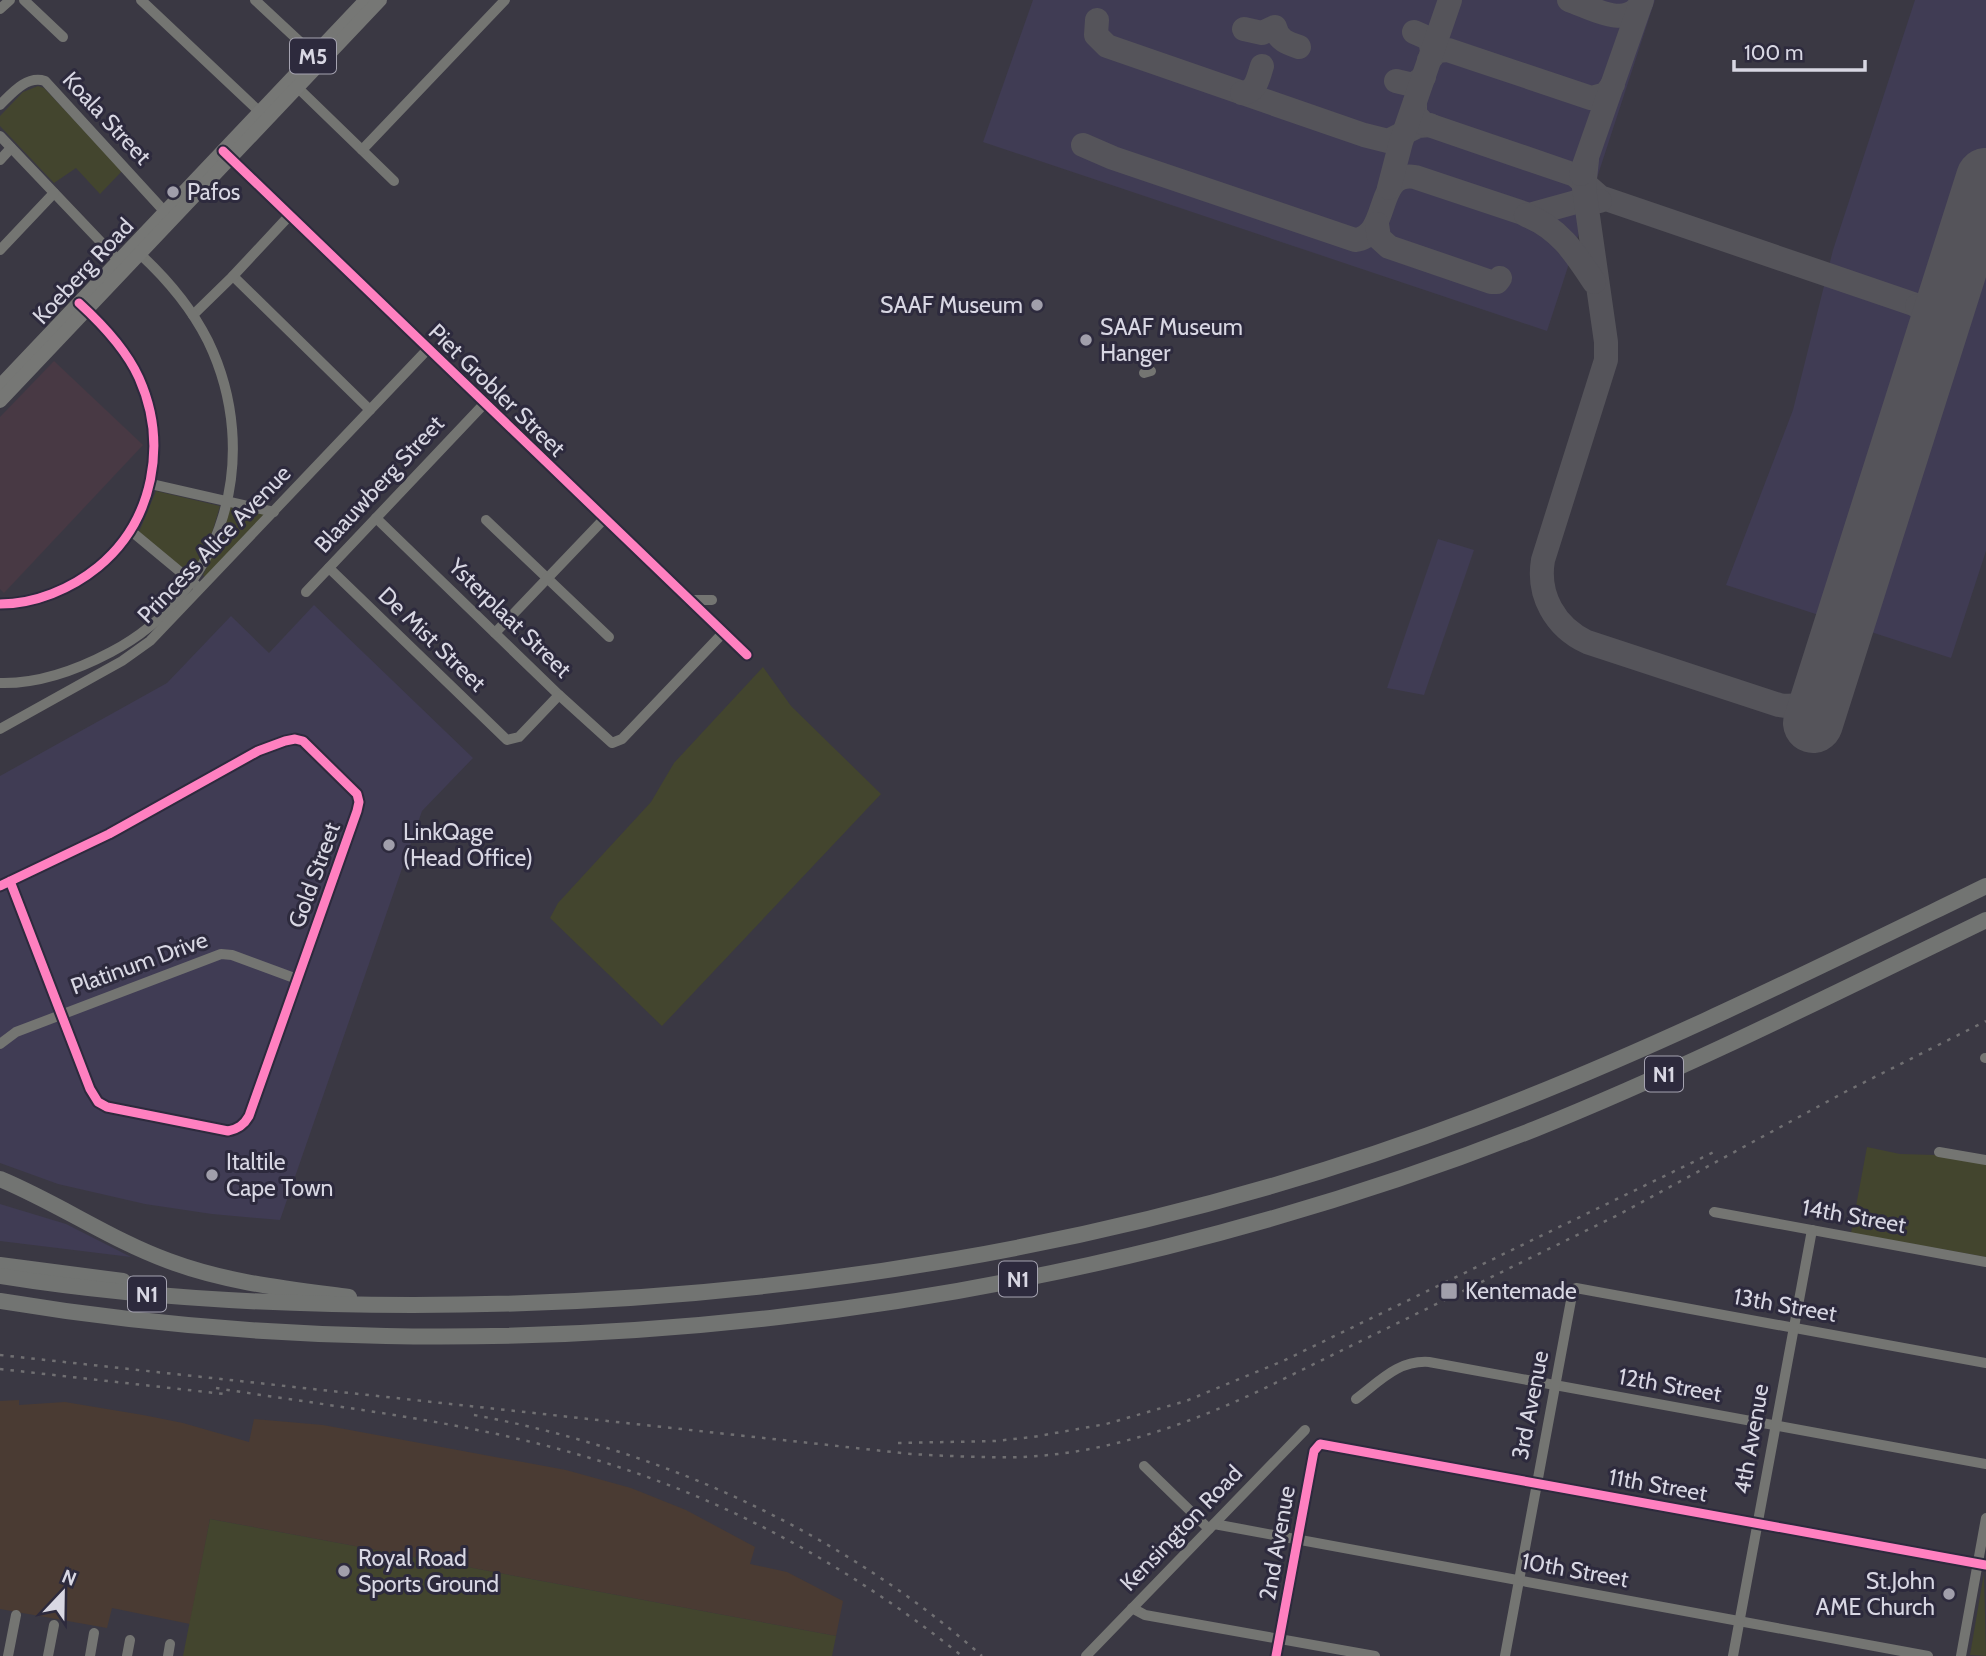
<svg xmlns="http://www.w3.org/2000/svg" width="1986" height="1656" font-family="Cabin,sans-serif">
<style>
.built{fill:#403c54}
.industrial{fill:#4a3b33}
.education{fill:#483944}
.green{fill:#43452e}
.lines{fill:none;stroke-linecap:round;stroke-linejoin:round}
.taxiway{stroke:#55545a;stroke-width:24}
.runway{stroke:#55545a;stroke-width:60}
.minor{stroke:#747572;stroke-width:10}
.major{stroke:#767775;stroke-width:14}
.highway{stroke:#727472;stroke-width:16}
.rail{stroke:#706f72;stroke-width:2.5;stroke-dasharray:3.5 7;stroke-linecap:butt}
.cycleway-casing{stroke:#2d2a3d;stroke-width:13}
.cycleway{stroke:#ff80c0;stroke-width:9}
.poi-dot{fill:#a19fab;stroke:#2d2a3d;stroke-width:2.5}
.labels{text-anchor:middle;dominant-baseline:central;stroke-width:6;stroke-linejoin:round;paint-order:stroke}
.shield{fill:#2d2a3d;stroke:#a5a3b1;stroke-width:2}
.shield-label{font-size:21px;font-weight:bold;fill:#d8d7e3}
.street-label{font-size:23px;fill:#d8d7e3;stroke:#2d2a3d}
.poi-label{font-size:23px;fill:#d8d7e3;stroke:#2d2a3d;text-anchor:start}
</style>
<rect width="100%" height="100%" fill="#3a3843"/>
<g class="built">
<path d="M1033 0H1655L1547 331 983 142Z"/>
<path d="M1915 0H1986V551L1951 658 1726 585 1793 410 1833 250Z"/>
<path d="M1438 539 1474 550 1424 695 1387 688Z"/>
<path d="M314 605 473 758 422 811 280 1220 212 1214 145 1204 58 1184 0 1163V776L167 683 231 616 269 653Z"/>
<path d="M0 1204 66 1224 131 1257 0 1241Z"/>
</g>
<path class="industrial" d="M19 1400V1405L65 1402 143 1415 183 1423 249 1442 254 1419 323 1425 566 1470 631 1488 686 1510 755 1547 750 1564 787 1572 843 1601 836 1636 210 1519 190 1624 112 1608 107 1628 0 1609V1401Z"/>
<path class="education" d="M54 361 143 445 4 593 0 589V417Z"/>
<g class="green">
<path d="M38 86 44 88 122 171 100 194 76 168 54 183 0 126V116L23 92Z"/>
<path d="M156 491 220 506 209 543 191 575 139 532Z"/>
<path d="M230 507 265 514 205 577 203 575 220 541Z"/>
<path d="M763 667 791 706 881 794 662 1026 550 918 558 903 651 802 674 763Z"/>
<path d="M1867 1147 1900 1154 1935 1155 1986 1164V1257L1851 1233Z"/>
<path d="M210 1519 836 1636 832 1656H183Z"/>
<path d="M1984 1573 1986 1656 1970 1655Z"/>
</g>
<g class="lines">
<g class="taxiway">
<path d="M1569 0C1590 7 1627 30 1641 3"/>
<path d="M1097 20 1096 35 1107 46 1364 135 1388 141 1418 126 1430 125"/>
<path d="M1244 29 1262 33 1275 27C1278 40 1287 43 1299 47"/>
<path d="M1414 32 1430 39 1432 51"/>
<path d="M1429 60 1437 51 1448 50 1591 98 1606 94 1613 84"/>
<path d="M1396 81 1413 85 1424 77"/>
<path d="M1242 93C1256 93 1258 78 1262 66"/>
<path d="M1415 102V114L1423 123 1575 175 1600 197 1922 307C1938 319 1936 332 1932 350"/>
<path d="M1083 145 1113 158 1355 240C1391 236 1374 170 1415 177L1529 215 1576 202 1600 201"/>
<path d="M1587 160 1584 188 1606 342V360L1543 560C1537 595 1555 627 1587 642L1779 705C1802 709 1818 698 1827 678"/>
<path d="M1581 174 1642 0"/>
<path d="M1389 188 1401 142 1450 0"/>
<path d="M1526 215C1559 228 1575 253 1594 282"/>
<path d="M1377 224 1379 238 1389 247 1491 282H1497L1500 278"/>
<path d="M1917 306C1935 309 1944 302 1952 286"/>
</g>
<path class="runway" d="M1813 723 1986 178"/>
<g class="minor">
<path d="M24 0 63 37"/>
<path d="M141 0 264 116"/>
<path d="M255 0 314 55"/>
<path d="M0 9 10 0"/>
<path d="M297 87 394 181"/>
<path d="M0 105C12 93 27 75 45 81L165 212"/>
<path d="M0 136 119 261"/>
<path d="M362 150 505 0"/>
<path d="M225 153 747 655"/>
<path d="M0 160 11 148"/>
<path d="M0 250 54 193"/>
<path d="M233 276 370 410"/>
<path d="M193 315 233 276 289 216"/>
<path d="M1144 373 1151 371"/>
<path d="M151 484 274 512"/>
<path d="M376 518 559 695 612 743 622 739 723 633"/>
<path d="M486 520 609 637"/>
<path d="M131 531 196 585"/>
<path d="M329 568 507 740 519 737 559 695"/>
<path d="M306 592 484 404"/>
<path d="M688 600H712"/>
<path d="M0 604C35 604 71 589 98 567 154 521 168 443 139 378 126 351 105 326 83 306"/>
<path d="M495 633 604 519"/>
<path d="M0 683C39 684 77 670 111 652 225 592 263 455 208 341 191 307 167 279 140 254"/>
<path d="M0 729 122 661 150 641 427 350"/>
<path d="M0 886 109 834 258 751 285 741 295 739 303 741 357 794 359 802 357 811 249 1116C244 1125 238 1129 228 1131L107 1107 98 1102 90 1089 10 881"/>
<path d="M0 1044 16 1032 221 954 232 955 297 979"/>
<path d="M1985 1058H1986"/>
<path d="M1939 1152 1986 1160"/>
<path d="M1714 1212 1986 1262"/>
<path d="M1356 1399C1380 1381 1398 1360 1429 1362L1986 1464"/>
<path d="M1144 1466 1209 1529"/>
<path d="M1214 1524 1928 1656"/>
<path d="M1132 1608 1145 1615 1375 1656"/>
<path d="M8 1656 16 1615"/>
<path d="M48 1656 54 1625"/>
<path d="M90 1656 94 1633"/>
<path d="M127 1656 130 1640"/>
<path d="M168 1656 170 1644"/>
<path d="M1086 1656 1305 1430"/>
<path d="M1276 1656 1314 1451 1320 1444 1986 1565"/>
<path d="M1505 1656 1572 1295 1576 1288 1986 1363"/>
<path d="M1733 1656 1812 1230"/>
<path d="M1961 1656 1986 1518"/>
</g>
<g class="major">
<path d="M0 386 366 0"/>
<path d="M0 401 380 0"/>
</g>
<g class="highway">
<path d="M0 1179C58 1203 111 1240 169 1261 228 1283 288 1289 349 1297"/>
<path d="M0 1265 123 1281"/>
<path d="M0 1276C136 1298 275 1305 413 1305 774 1305 1139 1246 1477 1117 1651 1051 1819 967 1986 886"/>
<path d="M0 1301C505 1385 1059 1317 1535 1129 1689 1067 1837 992 1986 920"/>
</g>
<g class="rail">
<path d="M0 1355 911 1454C948 1456 986 1458 1023 1457 1107 1453 1183 1426 1259 1391L1618 1215 1845 1092 1986 1021"/>
<path d="M0 1369 224 1394"/>
<path d="M216 1388C341 1408 468 1421 590 1458 727 1499 851 1567 962 1656"/>
<path d="M474 1415C659 1449 841 1531 982 1656"/>
<path d="M898 1443 995 1441 1033 1437 1106 1424 1186 1401 1283 1361 1716 1151"/>
</g>
<g class="cycleway-casing">
<g id="cycleway">
<path d="M223 151 747 655"/>
<path d="M0 604C35 604 71 589 98 567 154 521 168 443 139 378 126 349 102 324 79 303"/>
<path d="M0 886 109 834 258 751 285 741 295 739 303 741 357 794 359 802 357 811 249 1116C244 1125 238 1129 228 1131L107 1107 98 1102 90 1089 10 881"/>
<path d="M1276 1656 1314 1451 1320 1444 1986 1565"/>
</g>
</g>
<use href="#cycleway" class="cycleway"/>
</g>
<g class="poi-dot">
<circle cx="173" cy="192" r="7"/>
<circle cx="1037" cy="305" r="7"/>
<circle cx="1086" cy="340" r="7"/>
<circle cx="389" cy="845" r="7"/>
<circle cx="212" cy="1175" r="7"/>
<rect x="1440" y="1282" width="18" height="18" rx="3.5"/>
<circle cx="344" cy="1571" r="7"/>
<circle cx="1949" cy="1594" r="7"/>
</g>
<g class="labels">
<g class="shield">
<rect x="290" y="38.5" width="46" height="35" rx="5"/>
<rect x="1645" y="1056.5" width="38" height="35" rx="5"/>
<rect x="999" y="1261.5" width="38" height="35" rx="5"/>
<rect x="128" y="1276.5" width="38" height="35" rx="5"/>
</g>
<g class="shield-label">
<text x="313" y="56">M5</text>
<text x="1664" y="1074">N1</text>
<text x="1018" y="1279">N1</text>
<text x="147" y="1294">N1</text>
</g>
<g class="street-label">
<text transform="translate(107 118) rotate(47)">Koala Street</text>
<text transform="translate(83 271) rotate(-47)">Koeberg Road</text>
<text transform="translate(497 390) rotate(44)">Piet Grobler Street</text>
<text transform="translate(379 484) rotate(-47)">Blaauwberg Street</text>
<text transform="translate(214 544) rotate(-46)">Princess Alice Avenue</text>
<text transform="translate(510 618) rotate(44)">Ysterplaat Street</text>
<text transform="translate(432 639) rotate(44)">De Mist Street</text>
<text transform="translate(314 875) rotate(-70)">Gold Street</text>
<text transform="translate(139 963) rotate(-20)">Platinum Drive</text>
<text transform="translate(1854 1216) rotate(10)">14th Street</text>
<text transform="translate(1785 1305) rotate(10)">13th Street</text>
<text transform="translate(1670 1385) rotate(10)">12th Street</text>
<text transform="translate(1530 1405) rotate(-79)">3rd Avenue</text>
<text transform="translate(1751 1439) rotate(-80)">4th Avenue</text>
<text transform="translate(1658 1485) rotate(10)">11th Street</text>
<text transform="translate(1181 1528) rotate(-46)">Kensington Road</text>
<text transform="translate(1277 1543) rotate(-80)">2nd Avenue</text>
<text transform="translate(1575 1570) rotate(10)">10th Street</text>
</g>
<g class="poi-label">
<text x="187" y="192">Pafos</text>
<text x="1023" y="305" text-anchor="end">SAAF Museum</text>
<text x="1100" y="327">SAAF Museum<tspan x="1100" dy="26">Hanger</tspan></text>
<text x="403" y="832">LinkQage<tspan x="403" dy="26">(Head Office)</tspan></text>
<text x="226" y="1162">Italtile<tspan x="226" dy="26">Cape Town</tspan></text>
<text x="1465" y="1291">Kentemade</text>
<text x="358" y="1558">Royal Road<tspan x="358" dy="26">Sports Ground</tspan></text>
<text x="1935" y="1581" text-anchor="end">St.John<tspan x="1935" dy="26">AME Church</tspan></text>
</g>
</g>
<g transform="translate(63 1593) rotate(22)" stroke="#2d2a3d" stroke-width="5" paint-order="stroke">
<path d="M0-5L12 26L0 18L-12 26Z" fill="#d8d7e3"/>
<text y="-10" font-size="19" font-weight="bold" text-anchor="middle" fill="#d8d7e3">N</text>
</g>
<path d="M1734 60v10h131v-10" fill="none" stroke="#d8d7e3" stroke-width="3.5"/>
<text x="1744" y="60" font-size="21" fill="#d8d7e3" stroke="#2d2a3d" stroke-width="5" paint-order="stroke">100 m</text>
</svg>
